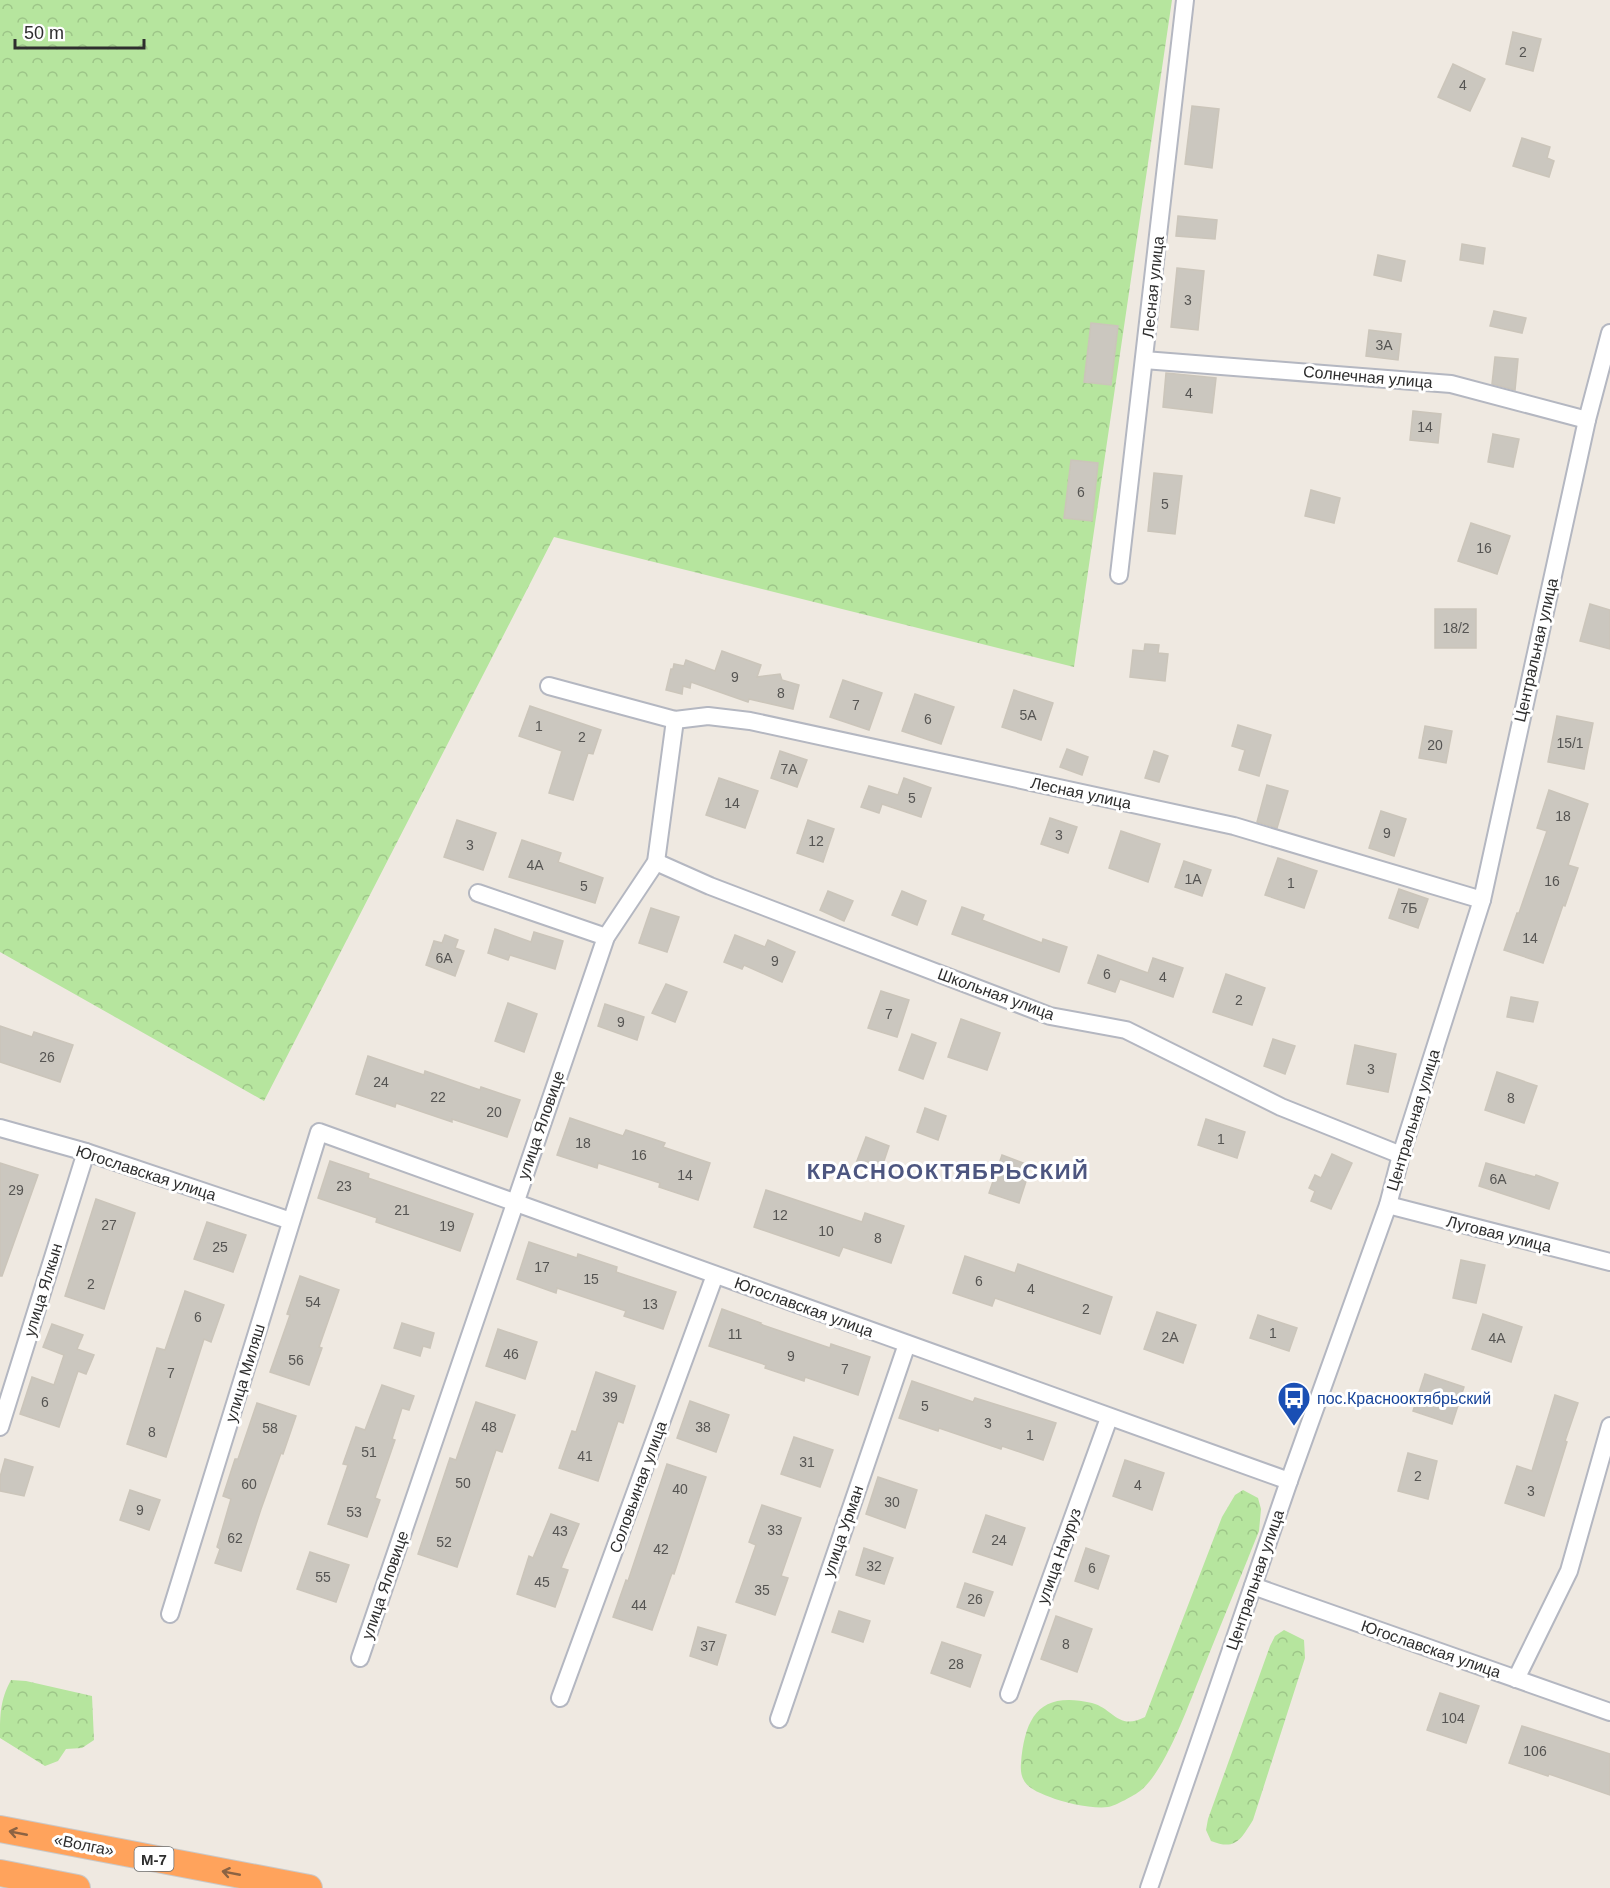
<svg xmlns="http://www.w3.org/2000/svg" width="1610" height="1888" font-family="Helvetica,sans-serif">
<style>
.forest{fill:url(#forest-crowns)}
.building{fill:#cbc7bf;stroke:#cbc5ba;stroke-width:1.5}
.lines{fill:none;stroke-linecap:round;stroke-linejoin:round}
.minor-casing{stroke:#b4b7c1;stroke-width:20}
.highway-casing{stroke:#c9c9c9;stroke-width:28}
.minor{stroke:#fff;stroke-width:16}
.highway{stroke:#ffa35c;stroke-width:26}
.oneway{stroke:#8c6343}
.labels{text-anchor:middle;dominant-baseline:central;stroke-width:6;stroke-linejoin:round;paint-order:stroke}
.number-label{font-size:14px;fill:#555452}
.shield{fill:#fff;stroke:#6d6d6d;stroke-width:1.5}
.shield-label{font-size:15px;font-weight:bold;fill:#2e2e2e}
.street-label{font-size:16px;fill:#2e2e2e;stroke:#fff}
.transit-label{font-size:16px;fill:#164399;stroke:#fff;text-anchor:start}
.district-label{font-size:22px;font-weight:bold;letter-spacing:1.5px;fill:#4d5680;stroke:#fff}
</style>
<defs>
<pattern id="forest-crowns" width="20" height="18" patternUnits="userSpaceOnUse" patternTransform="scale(1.5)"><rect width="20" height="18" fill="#b6e59e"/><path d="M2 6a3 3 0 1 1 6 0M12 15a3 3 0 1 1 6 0" fill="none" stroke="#9dc588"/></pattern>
</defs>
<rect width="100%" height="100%" fill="#efe9e1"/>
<g class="forest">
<path d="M0 0H1172L1074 667 554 537 264 1101 0 952Z"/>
<path d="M1243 1490 1258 1498 1261 1509 1259 1531C1240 1579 1220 1626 1201 1674 1189 1704 1165 1772 1140 1791 1135 1795 1115 1806 1108 1807 1093 1809 1064 1803 1050 1797 1032 1790 1019 1785 1021 1763 1025 1716 1040 1691 1092 1703 1114 1709 1118 1731 1145 1717L1222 1517 1235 1495Z"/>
<path d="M1284 1630 1304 1640 1305 1658 1253 1820C1241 1839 1236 1851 1211 1841L1206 1830 1208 1819 1270 1646 1275 1636Z"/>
<path d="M11 1680 26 1681 92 1696 94 1740 82 1748 66 1749 58 1761 45 1766 0 1738C0 1715 0 1700 11 1680Z"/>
</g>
<g class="building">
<path d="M1513 32 1541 39 1533 71 1506 64Z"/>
<path d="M1453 64 1485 79 1470 111 1438 97Z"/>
<path d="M1192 106 1219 109 1212 168 1185 164Z"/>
<path d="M1522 138 1550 147 1547 158 1554 161 1549 177 1513 166Z"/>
<path d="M1178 216 1217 220 1215 239 1176 236Z"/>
<path d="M1462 244 1485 248 1483 264 1460 260Z"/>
<path d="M1378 255 1405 261 1401 281 1374 275Z"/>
<path d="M1177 268 1204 271 1198 330 1171 327Z"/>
<path d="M1494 311 1526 318 1522 333 1490 326Z"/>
<path d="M1091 323 1118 326 1111 385 1084 382Z"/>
<path d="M1369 330 1401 334 1398 360 1366 356Z"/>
<path d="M1495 357 1518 359 1515 390 1492 384Z"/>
<path d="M1166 373 1216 378 1212 413 1163 407Z"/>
<path d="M1413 411 1441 414 1438 443 1410 440Z"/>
<path d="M1493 434 1519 439 1513 467 1488 462Z"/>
<path d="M1071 460 1098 463 1092 521 1064 518Z"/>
<path d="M1154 473 1182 476 1175 534 1148 531Z"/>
<path d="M1311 490 1340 498 1334 523 1305 516Z"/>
<path d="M1471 523 1510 536 1497 574 1458 561Z"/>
<path d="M1590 604 1610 610V649L1580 641Z"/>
<rect x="1435" y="609" width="41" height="39"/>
<path d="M1145 644 1159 645 1158 653 1168 654 1165 681 1130 677 1133 650 1144 651Z"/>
<path d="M722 651 761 665 757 677 780 674 782 680 799 685 793 709 749 699 748 702 691 682 690 688 683 686 682 694 666 690 671 669H673L674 664 684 666 686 660 715 671Z"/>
<path d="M843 680 882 693 869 730 830 717Z"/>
<path d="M1014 690 1053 703 1041 740 1002 727Z"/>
<path d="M915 694 954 707 941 744 902 731Z"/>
<path d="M530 706 601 730 593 754 588 753 573 800 549 793 562 751 519 736Z"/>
<path d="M1557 716 1593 723 1584 769 1548 762Z"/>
<path d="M1238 725 1271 735 1259 776 1239 770 1245 750 1232 746Z"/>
<path d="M1425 726 1452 731 1446 763 1419 758Z"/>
<path d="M1067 749 1088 757 1082 775 1060 767Z"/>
<path d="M780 751 807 760 797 787 771 778Z"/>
<path d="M1154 751 1168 756 1159 782 1145 778Z"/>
<path d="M719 778 758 791 745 828 706 815Z"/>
<path d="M904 778 931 788 921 817 882 804 879 813 861 807 869 786 898 795Z"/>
<path d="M1267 785 1288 791 1277 828 1257 822Z"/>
<path d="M1549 790 1588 804 1568 865 1578 868 1565 906 1563 905 1543 963 1504 950 1517 913H1519L1547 831 1537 828Z"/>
<path d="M1381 811 1406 819 1394 856 1369 848Z"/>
<path d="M1050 818 1077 827 1068 853 1041 844Z"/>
<path d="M457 820 496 833 483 870 444 857Z"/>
<path d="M808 820 834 829 823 862 797 853Z"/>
<path d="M1121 831 1160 844 1148 882 1109 868Z"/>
<path d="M522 840 561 853 558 862 603 878 595 903 509 877Z"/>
<path d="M1278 858 1317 871 1304 908 1265 895Z"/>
<path d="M1184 861 1211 870 1202 896 1175 887Z"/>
<path d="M1399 889 1428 899 1418 928 1389 918Z"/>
<path d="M828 891 853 901 844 921 820 910Z"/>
<path d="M902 891 926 901 917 925 892 915Z"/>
<path d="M962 907 984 915 982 920 1042 943 1043 939 1067 947 1059 972 952 934Z"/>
<path d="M651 908 679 917 667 952 639 943Z"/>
<path d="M495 929 531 942 534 932 563 941 555 969 510 955 508 960 488 953Z"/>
<path d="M445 935 458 940 455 948 464 951 455 976 426 965 434 941 442 943Z"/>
<path d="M735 935 765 947 768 940 795 952 782 982 744 965 742 969 724 962Z"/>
<path d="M1098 955 1148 973 1153 958 1183 968 1173 997 1120 979 1115 992 1088 983Z"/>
<path d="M1226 974 1265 988 1252 1025 1213 1012Z"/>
<path d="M666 984 687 992 675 1022 652 1013Z"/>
<path d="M881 991 909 1000 897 1037 868 1028Z"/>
<path d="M1511 997 1538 1002 1533 1022 1507 1017Z"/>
<path d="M508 1003 537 1014 524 1052 495 1041Z"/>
<path d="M605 1004 644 1017 637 1040 598 1026Z"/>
<path d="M961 1019 1000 1033 987 1070 948 1057Z"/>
<path d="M0 1026 32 1037 34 1032 73 1045 60 1082 0 1062Z"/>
<path d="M912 1034 936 1043 923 1079 899 1070Z"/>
<path d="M1273 1039 1295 1046 1285 1074 1264 1066Z"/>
<path d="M1355 1045 1396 1054 1388 1092 1347 1084Z"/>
<path d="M368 1056 424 1075 425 1071 480 1090 481 1087 520 1100 507 1137 452 1119V1122L396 1103 395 1107 356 1094Z"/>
<path d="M1497 1072 1537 1086 1524 1123 1485 1110Z"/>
<path d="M925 1108 946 1116 938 1140 917 1132Z"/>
<path d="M570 1118 623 1136 626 1130 665 1143 663 1147 710 1163 698 1200 659 1187 660 1183 598 1163 597 1168 557 1155Z"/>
<path d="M1206 1119 1245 1132 1237 1158 1198 1145Z"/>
<path d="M866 1137 889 1146 879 1176 855 1166Z"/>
<path d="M1332 1154 1352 1163 1331 1209 1311 1201 1315 1191 1309 1188 1315 1175 1321 1178Z"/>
<path d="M1002 1155 1031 1166 1019 1203 989 1193Z"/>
<path d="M330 1161 369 1174 368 1178 473 1214 460 1251 376 1222 377 1218 318 1198Z"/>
<path d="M0 1163 38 1175 2 1276H0Z"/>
<path d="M1486 1163 1535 1177 1536 1175 1558 1183 1549 1209 1479 1186Z"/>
<path d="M766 1190 862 1222 865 1213 904 1226 891 1263 843 1247 839 1256 754 1227Z"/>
<path d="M96 1199 135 1213 104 1309 65 1296Z"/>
<path d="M207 1222 246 1235 233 1272 194 1259Z"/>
<path d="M529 1242 577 1258 578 1254 617 1267 616 1272 676 1292 663 1329 624 1316 626 1311 557 1288 556 1293 517 1279Z"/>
<path d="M965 1256 1015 1273 1018 1264 1112 1297 1100 1334 995 1298 992 1306 953 1293Z"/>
<path d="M1461 1260 1485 1265 1476 1303 1453 1298Z"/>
<path d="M300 1276 339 1290 319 1347 322 1348 309 1385 270 1372 290 1315 287 1314Z"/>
<path d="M185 1291 224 1305 211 1342 204 1339 166 1457 127 1444 157 1348 165 1350Z"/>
<path d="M722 1309 761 1323 760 1324 830 1348 831 1344 870 1357 858 1395 805 1377 804 1381 765 1368 766 1365 709 1346Z"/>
<path d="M1157 1312 1196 1325 1183 1363 1144 1349Z"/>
<path d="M1483 1314 1522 1327 1511 1362 1472 1349Z"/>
<path d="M1258 1315 1297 1328 1289 1351 1250 1338Z"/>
<path d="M402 1323 434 1333 430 1348 423 1346 420 1356 394 1348Z"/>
<path d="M52 1324 83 1335 77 1349 94 1355 86 1374 78 1371 59 1427 20 1414 32 1377 54 1385 64 1355 43 1347Z"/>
<path d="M498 1329 537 1342 525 1379 486 1366Z"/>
<path d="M596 1372 635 1386 623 1423 618 1421 598 1481 559 1468 572 1431 576 1432Z"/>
<path d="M1425 1374 1464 1387 1452 1424 1413 1411Z"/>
<path d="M912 1381 973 1402 975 1398 1056 1423 1043 1460 1002 1446 1001 1449 939 1428 938 1431 899 1418Z"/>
<path d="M382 1385 414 1396 409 1410 402 1408 392 1439 395 1440 375 1498 380 1500 367 1537 328 1524 348 1465 343 1464 356 1427 365 1430Z"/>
<path d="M1555 1395 1578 1403 1565 1441 1567 1442 1544 1516 1505 1503 1517 1466 1532 1471Z"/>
<path d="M690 1401 729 1415 716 1452 677 1438Z"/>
<path d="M476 1402 515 1415 502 1452 496 1450 457 1567 418 1554 450 1458 456 1460Z"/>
<path d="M257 1403 296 1416 283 1454 281 1453 261 1509 241 1571 215 1563 220 1549 217 1547 231 1499 223 1496 235 1459H238Z"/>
<path d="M794 1437 833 1450 820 1487 781 1474Z"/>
<path d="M1408 1453 1437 1461 1428 1499 1398 1491Z"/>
<path d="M5 1459 33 1467 24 1496 0 1491V1477Z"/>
<path d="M1125 1460 1164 1473 1152 1510 1113 1496Z"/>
<path d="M667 1464 706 1477 674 1574 672 1573 652 1630 613 1617 626 1580 628 1581Z"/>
<path d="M878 1477 917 1490 905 1528 866 1514Z"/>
<path d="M130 1490 160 1500 149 1530 120 1520Z"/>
<path d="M762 1505 801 1518 781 1576 788 1578 775 1615 736 1602 756 1545 749 1542Z"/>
<path d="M551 1514 579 1524 561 1568 568 1570 555 1607 517 1594 529 1556 533 1558Z"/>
<path d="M986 1515 1025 1528 1012 1565 973 1552Z"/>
<path d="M864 1548 893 1558 884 1584 856 1575Z"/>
<path d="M1086 1548 1109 1556 1098 1589 1075 1581Z"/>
<path d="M310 1552 349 1565 336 1602 297 1589Z"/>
<path d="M965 1583 993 1592 984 1616 957 1607Z"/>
<path d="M839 1611 870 1621 863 1642 832 1632Z"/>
<path d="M1056 1616 1092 1629 1077 1672 1041 1659Z"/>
<path d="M698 1627 726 1635 717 1665 690 1656Z"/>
<path d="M942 1642 981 1655 970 1687 931 1673Z"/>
<path d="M1440 1693 1479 1706 1466 1743 1427 1730Z"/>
<path d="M1522 1726 1610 1754V1795L1549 1774 1548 1776 1509 1763Z"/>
</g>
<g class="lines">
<g class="minor-casing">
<g id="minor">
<path d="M1144 360 1451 384 1587 420"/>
<path d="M1119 575 1185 0"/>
<path d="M549 686 675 720 708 716 750 721 1234 826 1482 900"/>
<path d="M656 862 710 886 1050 1016 1126 1030 1281 1107 1401 1155"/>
<path d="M478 893 606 937"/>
<path d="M0 1128 86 1152 291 1221"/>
<path d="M1388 1205 1610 1262"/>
<path d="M0 1427 86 1152"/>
<path d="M1253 1586 1610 1712"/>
<path d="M170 1614 319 1132 1289 1481"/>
<path d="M360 1658 606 937 656 862 675 720"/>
<path d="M1516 1679 1569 1571 1610 1426"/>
<path d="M1009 1694 1109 1418"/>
<path d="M560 1698 715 1275"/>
<path d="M779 1719 907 1344"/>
<path d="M1149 1888 1289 1481 1388 1205 1401 1155 1482 900 1587 420 1610 333"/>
</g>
</g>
<g class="highway-casing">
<g id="highway">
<path d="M0 1829 309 1888"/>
<path d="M0 1873 77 1888"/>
</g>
</g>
<use href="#minor" class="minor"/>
<use href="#highway" class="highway"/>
</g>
<defs><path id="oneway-shaft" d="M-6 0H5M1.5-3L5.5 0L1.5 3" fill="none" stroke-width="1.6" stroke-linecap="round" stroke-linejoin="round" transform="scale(1.5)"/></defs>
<g class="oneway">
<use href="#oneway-shaft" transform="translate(18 1833) rotate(-169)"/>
<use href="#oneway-shaft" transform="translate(231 1873) rotate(-169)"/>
</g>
<defs>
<g id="bus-pin" transform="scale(1.725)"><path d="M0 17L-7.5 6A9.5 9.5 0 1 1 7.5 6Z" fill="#1a4fb4" stroke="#fff"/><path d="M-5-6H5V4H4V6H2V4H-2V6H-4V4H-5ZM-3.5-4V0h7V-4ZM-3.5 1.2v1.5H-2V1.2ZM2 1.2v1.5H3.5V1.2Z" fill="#fff"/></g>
</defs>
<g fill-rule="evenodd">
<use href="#bus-pin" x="1294" y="1398"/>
</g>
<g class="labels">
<g class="number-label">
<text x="1523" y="52">2</text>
<text x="1463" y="85">4</text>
<text x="1188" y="300">3</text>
<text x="1384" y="345">3А</text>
<text x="1189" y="393">4</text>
<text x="1425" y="427">14</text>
<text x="1081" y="492">6</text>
<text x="1165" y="504">5</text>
<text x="1484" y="548">16</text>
<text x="1456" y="628">18/2</text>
<text x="735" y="677">9</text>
<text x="781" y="693">8</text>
<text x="856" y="705">7</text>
<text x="1028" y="715">5А</text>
<text x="928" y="719">6</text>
<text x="539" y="726">1</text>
<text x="582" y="737">2</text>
<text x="1570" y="743">15/1</text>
<text x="1435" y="745">20</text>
<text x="789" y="769">7А</text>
<text x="912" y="798">5</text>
<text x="732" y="803">14</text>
<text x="1563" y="816">18</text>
<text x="1387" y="833">9</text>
<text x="1059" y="835">3</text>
<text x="816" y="841">12</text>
<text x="470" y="845">3</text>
<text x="535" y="865">4А</text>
<text x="1193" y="879">1А</text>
<text x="1552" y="881">16</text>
<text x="1291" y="883">1</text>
<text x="584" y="886">5</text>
<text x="1409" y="908">7Б</text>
<text x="1530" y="938">14</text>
<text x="444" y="958">6А</text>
<text x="775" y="961">9</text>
<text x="1107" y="974">6</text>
<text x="1163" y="977">4</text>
<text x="1239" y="1000">2</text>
<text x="889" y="1014">7</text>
<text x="621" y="1022">9</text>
<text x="47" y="1057">26</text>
<text x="1371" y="1069">3</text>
<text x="381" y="1082">24</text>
<text x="438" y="1097">22</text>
<text x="1511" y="1098">8</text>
<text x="494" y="1112">20</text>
<text x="1221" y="1139">1</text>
<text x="583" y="1143">18</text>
<text x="639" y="1155">16</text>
<text x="685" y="1175">14</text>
<text x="1498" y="1179">6А</text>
<text x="344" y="1186">23</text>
<text x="16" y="1190">29</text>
<text x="402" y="1210">21</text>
<text x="780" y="1215">12</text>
<text x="109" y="1225">27</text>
<text x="447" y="1226">19</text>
<text x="826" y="1231">10</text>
<text x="878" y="1238">8</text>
<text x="220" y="1247">25</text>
<text x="542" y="1267">17</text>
<text x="591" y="1279">15</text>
<text x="979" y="1281">6</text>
<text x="91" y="1284">2</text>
<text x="1031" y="1289">4</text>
<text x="313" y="1302">54</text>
<text x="650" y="1304">13</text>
<text x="1086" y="1309">2</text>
<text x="198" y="1317">6</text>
<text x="1273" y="1333">1</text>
<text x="735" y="1334">11</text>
<text x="1170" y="1337">2А</text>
<text x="1497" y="1338">4А</text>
<text x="511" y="1354">46</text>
<text x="791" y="1356">9</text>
<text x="296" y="1360">56</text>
<text x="845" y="1369">7</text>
<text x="171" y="1373">7</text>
<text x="610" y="1397">39</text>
<text x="45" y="1402">6</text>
<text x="925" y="1406">5</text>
<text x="988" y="1423">3</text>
<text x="489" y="1427">48</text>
<text x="703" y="1427">38</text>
<text x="270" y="1428">58</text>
<text x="152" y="1432">8</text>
<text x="1030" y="1435">1</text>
<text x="369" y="1452">51</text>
<text x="585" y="1456">41</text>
<text x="807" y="1462">31</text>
<text x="1418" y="1476">2</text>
<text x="463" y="1483">50</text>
<text x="249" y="1484">60</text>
<text x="1138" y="1485">4</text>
<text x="680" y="1489">40</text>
<text x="1531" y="1491">3</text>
<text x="892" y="1502">30</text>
<text x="140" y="1510">9</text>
<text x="354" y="1512">53</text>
<text x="775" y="1530">33</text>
<text x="560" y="1531">43</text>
<text x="235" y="1538">62</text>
<text x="999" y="1540">24</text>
<text x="444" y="1542">52</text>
<text x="661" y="1549">42</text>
<text x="874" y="1566">32</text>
<text x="1092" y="1568">6</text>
<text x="323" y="1577">55</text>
<text x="542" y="1582">45</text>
<text x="762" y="1590">35</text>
<text x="975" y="1599">26</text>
<text x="639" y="1605">44</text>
<text x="1066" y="1644">8</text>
<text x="708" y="1646">37</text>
<text x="956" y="1664">28</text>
<text x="1453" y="1718">104</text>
<text x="1535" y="1751">106</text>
</g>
<rect class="shield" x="134.5" y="1847" width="39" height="24" rx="4.5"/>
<g class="shield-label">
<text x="154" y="1859">М-7</text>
</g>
<g class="street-label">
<text transform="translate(1153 287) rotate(-84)">Лесная улица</text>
<text transform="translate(1368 377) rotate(5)">Солнечная улица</text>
<text transform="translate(1536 650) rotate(-77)">Центральная улица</text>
<text transform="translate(1081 793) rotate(12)">Лесная улица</text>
<text transform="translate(996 994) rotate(20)">Школьная улица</text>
<text transform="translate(1413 1120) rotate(-73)">Центральная улица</text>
<text transform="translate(541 1125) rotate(-71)">улица Яловице</text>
<text transform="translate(146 1173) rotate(18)">Югославская улица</text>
<text transform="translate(1499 1234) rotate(14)">Луговая улица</text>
<text transform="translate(43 1290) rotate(-73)">улица Ялкын</text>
<text transform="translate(804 1307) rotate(20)">Югославская улица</text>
<text transform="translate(245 1373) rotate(-73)">улица Миляш</text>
<text transform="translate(638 1487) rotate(-70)">Соловьиная улица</text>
<text transform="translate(843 1531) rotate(-71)">улица Урман</text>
<text transform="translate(1059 1556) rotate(-70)">улица Науруз</text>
<text transform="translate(1255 1580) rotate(-71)">Центральная улица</text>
<text transform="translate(385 1585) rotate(-71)">улица Яловице</text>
<text transform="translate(1431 1649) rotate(19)">Югославская улица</text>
<text transform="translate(84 1845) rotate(11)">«Волга»</text>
</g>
<g class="transit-label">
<text x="1317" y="1398">пос.Краснооктябрьский</text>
</g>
<g class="district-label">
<text x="948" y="1171">КРАСНООКТЯБРЬСКИЙ</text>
</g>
</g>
<path d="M15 39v9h129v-9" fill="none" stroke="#2e2e2e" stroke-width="3"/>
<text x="24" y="39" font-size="18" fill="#2e2e2e" stroke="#ffffff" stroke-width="4.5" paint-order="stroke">50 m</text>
</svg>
